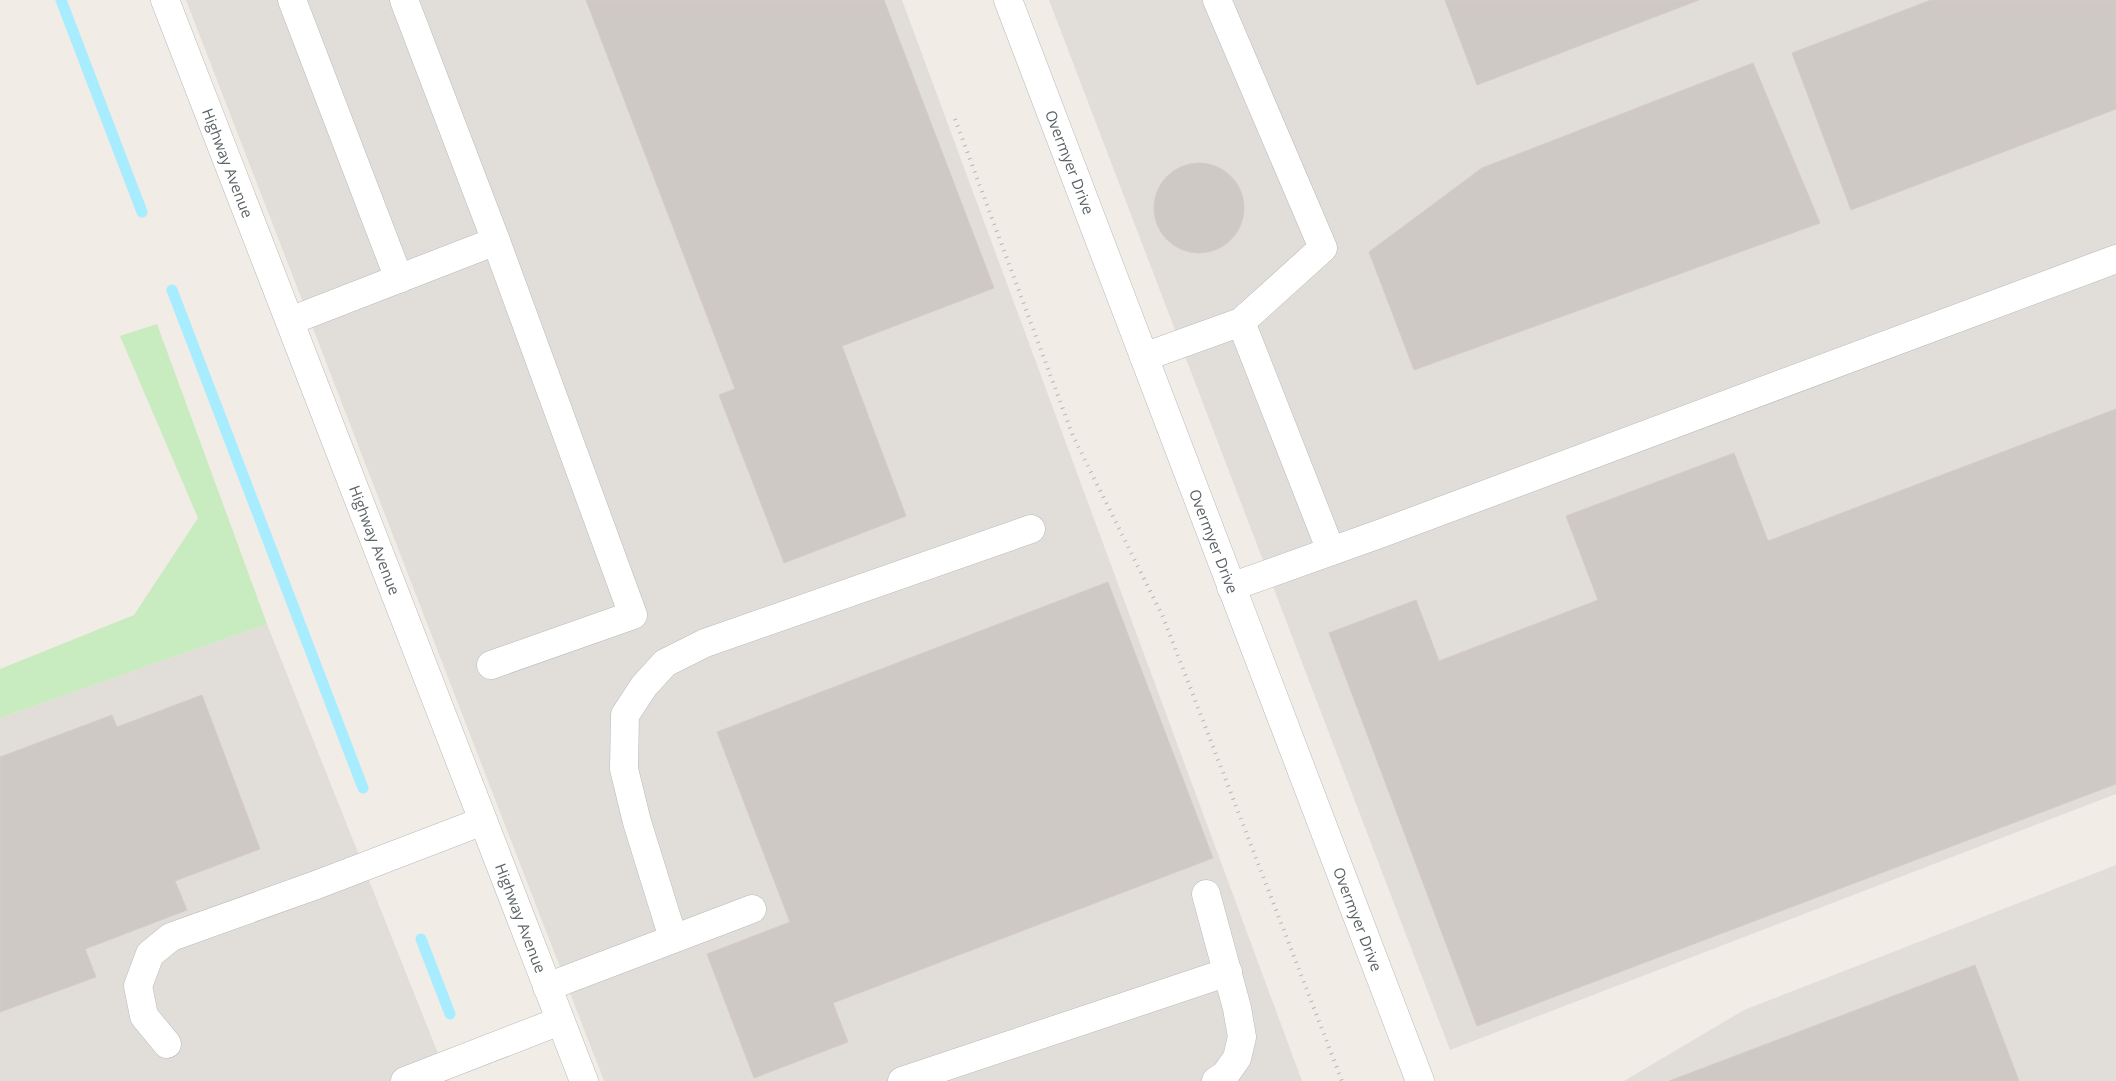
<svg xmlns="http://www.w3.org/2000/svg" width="2116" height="1081" font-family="'Open Sans',sans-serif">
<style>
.industrial{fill:#e1deda}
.green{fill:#c9ebc0}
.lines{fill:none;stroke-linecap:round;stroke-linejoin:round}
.stream{stroke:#a7edff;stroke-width:11}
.building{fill:#cec9c4;stroke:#d6ccc3}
.minor-casing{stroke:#b6babd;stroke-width:29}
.minor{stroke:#fff;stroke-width:28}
.rail{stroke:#b5b6b7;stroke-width:4;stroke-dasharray:1 6;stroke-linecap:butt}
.labels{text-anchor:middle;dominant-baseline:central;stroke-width:4;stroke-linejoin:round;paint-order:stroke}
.street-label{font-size:15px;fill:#5d6467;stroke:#fff}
</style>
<rect width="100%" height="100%" fill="#f1ece5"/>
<g class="industrial">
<path d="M186 0H902L1302 1081H604Z"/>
<path d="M1049 0H2116V794L1450 1050Z"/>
<path d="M267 624 449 1081H0V718Z"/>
<path d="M2116 865V1081H1624L1744 1010Z"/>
</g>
<path class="green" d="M157 324 267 624 0 718V669L134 615 198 518 120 336Z"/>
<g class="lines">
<g class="stream">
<path d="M61 0 142 212"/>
<path d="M172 290 363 788"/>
<path d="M421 939 450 1014"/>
</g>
</g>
<g class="building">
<path d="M586 0H884L994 288 842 346 906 516 784 563 719 395 735 389Z"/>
<path d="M1445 0H1699L1477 85Z"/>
<path d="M1931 0H2116V109L1851 210 1792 53Z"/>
<path d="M1753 63 1820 223 1414 370 1369 252 1482 168Z"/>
<circle cx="1199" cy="208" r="45"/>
<path d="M2116 409V784L1477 1026 1329 633 1416 600 1439 661 1598 600 1566 516 1734 453 1768 541Z"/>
<path d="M1108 582 1213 858 833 1003 848 1042 754 1078 707 954 790 922 717 732Z"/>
<path d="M202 695 260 849 175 881 187 910 85 949 96 977 0 1012V757L112 715 117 727Z"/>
<path d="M1975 965 2019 1081H1669Z"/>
</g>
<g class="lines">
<g class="minor-casing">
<g id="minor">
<path d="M165 0 584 1081"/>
<path d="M292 0 399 279"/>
<path d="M404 0 496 241"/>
<path d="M1008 0 1420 1081"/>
<path d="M290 321 496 241 633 615 491 665"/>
<path d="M1241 322 1331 551"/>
<path d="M1144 357 1241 322 1323 248 1217 0"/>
<path d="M1231 587 1382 533 2116 259"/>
<path d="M1206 894 1237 1008 1242 1037 1237 1058 1225 1075 1216 1081"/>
<path d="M673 938 637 822 624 769 625 715 644 686 665 663 705 643 1031 529"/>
<path d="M547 987 752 909"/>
<path d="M167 1044 144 1016 138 986 150 954 171 937 316 885 483 821"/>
<path d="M405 1081 560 1021"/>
<path d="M902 1081 1228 972"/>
</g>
</g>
<use href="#minor" class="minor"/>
<path class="rail" d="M955 119 1073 436 1163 617 1342 1081"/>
</g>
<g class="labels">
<g class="street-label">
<text transform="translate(1070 162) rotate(69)">Overmyer Drive</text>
<text transform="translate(228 163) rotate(69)">Highway Avenue</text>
<text transform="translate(375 540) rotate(69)">Highway Avenue</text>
<text transform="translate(1214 541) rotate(69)">Overmyer Drive</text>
<text transform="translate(521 918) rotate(69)">Highway Avenue</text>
<text transform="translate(1358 919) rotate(69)">Overmyer Drive</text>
</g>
</g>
</svg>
